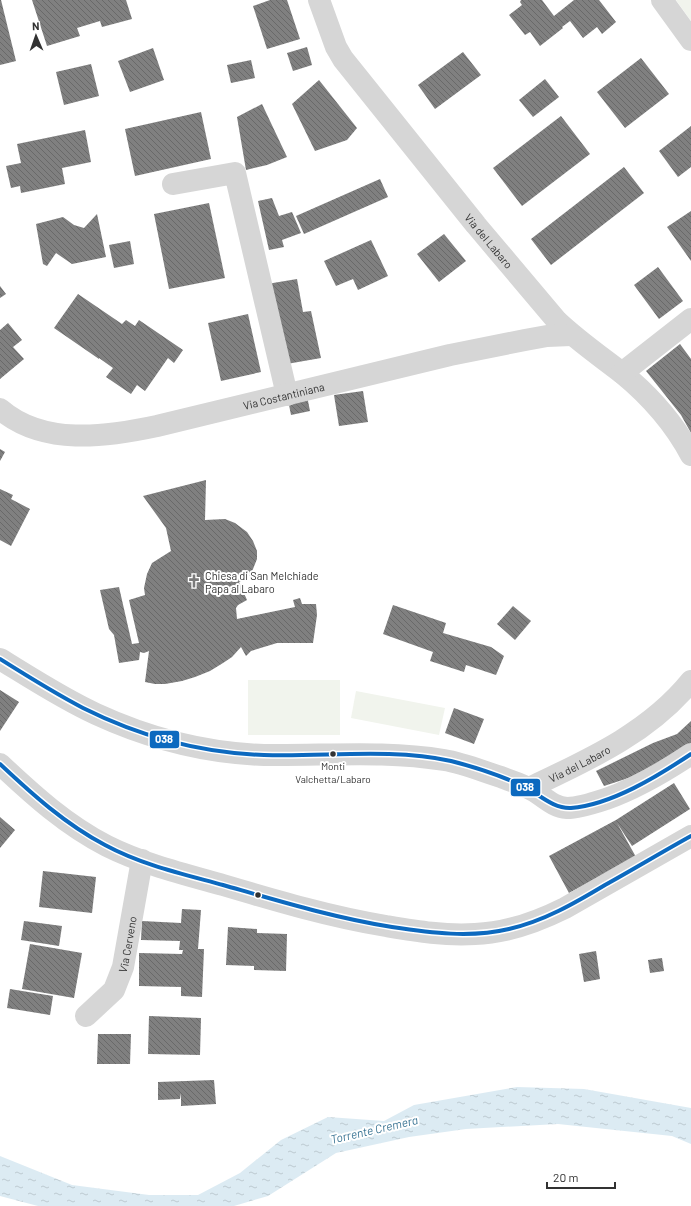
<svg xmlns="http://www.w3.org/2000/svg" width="691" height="1206" font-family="Barlow,sans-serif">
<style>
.green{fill:#f1f4ed}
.water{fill:url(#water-ripples)}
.building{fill:url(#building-back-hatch)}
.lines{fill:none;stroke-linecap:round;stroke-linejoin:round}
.street{stroke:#d6d6d6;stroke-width:22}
.bus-1-casing{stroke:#fff;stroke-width:7}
.bus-1{stroke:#0c69bf;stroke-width:4}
.bus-dot{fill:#323232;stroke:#fff;stroke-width:1.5}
.labels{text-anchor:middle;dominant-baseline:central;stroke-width:4;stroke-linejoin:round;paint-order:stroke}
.bus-label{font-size:10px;fill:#323232;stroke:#fff}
.street-label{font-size:11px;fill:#323232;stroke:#fff}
.poi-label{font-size:11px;fill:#323232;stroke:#fff;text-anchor:start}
.water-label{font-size:12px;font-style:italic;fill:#3e7796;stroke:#fff}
.line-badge{stroke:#fff;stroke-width:1.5}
.badge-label{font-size:11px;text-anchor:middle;font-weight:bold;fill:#fff}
</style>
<defs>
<pattern id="water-ripples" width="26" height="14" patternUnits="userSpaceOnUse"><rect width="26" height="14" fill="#dcebf3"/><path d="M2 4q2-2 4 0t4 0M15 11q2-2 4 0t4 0" fill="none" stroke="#bdcad1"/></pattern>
<pattern id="building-back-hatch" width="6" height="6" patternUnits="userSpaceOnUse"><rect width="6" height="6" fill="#808080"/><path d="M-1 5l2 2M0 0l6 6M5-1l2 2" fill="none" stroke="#696969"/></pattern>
</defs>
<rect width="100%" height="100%" fill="#fff"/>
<g class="green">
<path d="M676 0H691V21Z"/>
<rect x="248" y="680" width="92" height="55"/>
<path d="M356 691 445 708 439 735 351 718Z"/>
</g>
<path class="water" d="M517 1087 584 1089 691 1108V1144L672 1136 558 1124 466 1129 409 1137 336 1153 268 1196 234 1206H38L0 1196V1156L72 1185 149 1195H198L240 1173 281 1140 328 1117 384 1121 414 1105Z"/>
<g class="building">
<path d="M0 0H1L16 61 0 65Z"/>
<path d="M32 0H126L132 19 102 27 100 21 77 28 80 36 47 46Z"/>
<path d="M270 0H287L300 39 267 49 253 6Z"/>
<path d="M521 0H542L554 16 574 0H599L616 22 602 34 597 27 583 38 570 21 562 27 563 28 540 46 530 32 525 35 509 15 522 5 520 2Z"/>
<path d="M307 47 312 65 293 71 287 53Z"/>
<path d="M153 48 164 80 130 92 118 61Z"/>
<path d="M463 52 481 75 435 109 418 85Z"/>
<path d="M641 58 669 94 625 128 597 92Z"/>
<path d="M251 60 255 78 231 83 227 65Z"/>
<path d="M91 64 99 96 64 105 56 72Z"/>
<path d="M545 79 559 97 533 117 519 100Z"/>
<path d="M319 80 357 128 347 140 315 151 292 104Z"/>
<path d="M262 104 287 157 267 165 246 170 237 117Z"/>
<path d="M201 112 211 159 135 176 125 129Z"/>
<path d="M561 116 590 154 522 206 493 168Z"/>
<path d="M691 126V167L678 177 659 151Z"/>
<path d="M85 130 91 162 62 168 65 184 21 193 20 186 11 188 6 166 21 163 17 144Z"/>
<path d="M624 167 644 193 551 265 531 239Z"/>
<path d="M380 179 388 197 304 234 296 216Z"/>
<path d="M272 198 279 216 292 212 301 233 282 240 284 247 269 250 258 201Z"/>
<path d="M209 203 225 278 169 289 154 214Z"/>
<path d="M691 211V261L667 227Z"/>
<path d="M97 214 106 257 72 264 56 253 47 266 43 264 36 224 63 217 74 225 84 228Z"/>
<path d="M444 234 466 261 439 282 417 254Z"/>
<path d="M371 240 388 276 358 290 353 279 336 286 324 261Z"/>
<path d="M130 241 134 264 114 268 109 245Z"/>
<path d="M658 267 683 301 659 319 634 285Z"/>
<path d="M297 279 303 312 311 311 321 358 281 365 267 284Z"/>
<path d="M0 286 6 294 0 298Z"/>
<path d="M78 294 122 324 126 320 135 326 139 320 183 350 174 363 168 358 145 391 137 385 131 394 106 377 113 368 99 358V359L54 328Z"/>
<path d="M248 314 261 372 221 381 208 323Z"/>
<path d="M8 323 22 340 13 347 24 359 0 379V330Z"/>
<path d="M680 344 691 359V433L681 415 646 371Z"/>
<path d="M363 391 368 422 339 426 334 395Z"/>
<path d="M307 396 310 411 291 415 288 400Z"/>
<path d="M0 449 5 452 0 461Z"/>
<path d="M206 480 205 520 225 519 235 523 247 532 253 541 257 551V559L251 574 247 579 239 582 247 600 238 605 236 608 237 619 295 607 293 600 300 598 302 604H316L317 615 313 643H277L251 651 246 656 241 647 232 657 223 663 210 671 195 677 182 681 165 684H155L145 682 149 651 144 653 140 652 139 660 119 663 114 635 109 629 100 590 119 587 132 644 139 643 129 600 145 595 144 588 147 574 152 563 171 551 166 528 143 496Z"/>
<path d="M0 489 13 495 11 499 30 509 11 546 0 540Z"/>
<path d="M393 605 446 623 443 633 491 647 504 656 496 675 466 665 464 672 430 661 433 652 383 634Z"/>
<path d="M513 606 531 621 515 640 497 624Z"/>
<path d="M0 690 19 702 0 731Z"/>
<path d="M454 708 484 719 474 744 445 733Z"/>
<path d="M691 721V746L644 773 604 786 596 771 653 743 677 734Z"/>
<path d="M674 783 690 809 632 846 617 823 636 857 569 893 549 856 616 820Z"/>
<path d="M0 817 15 830 0 848Z"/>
<path d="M43 871 96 877 92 913 39 907Z"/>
<path d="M182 909 201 910 198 949H204L202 997 181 996V987L139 986V953L182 954 183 950H179L180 941 141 940 142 921 181 923Z"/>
<path d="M24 921 62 926 59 946 21 940Z"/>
<path d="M228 927 257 929V933L287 934 286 971 254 970V966L226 965Z"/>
<path d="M30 944 82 953 74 998 22 989Z"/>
<path d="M596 951 600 979 584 982 579 954Z"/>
<path d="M662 958 664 971 650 973 648 960Z"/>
<path d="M10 989 53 996 50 1015 7 1008Z"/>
<path d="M149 1016 201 1018 200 1055 148 1054Z"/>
<path d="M98 1034H131L130 1064H97Z"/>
<path d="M214 1080 216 1104 181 1106V1093L180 1099 158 1100V1082Z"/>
</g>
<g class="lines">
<g class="street">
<path id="s1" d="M319 0 336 47 343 59 476 225 557 321C577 340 600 356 622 373 650 396 674 423 691 455"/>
<path d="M662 0 691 40"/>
<path d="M173 184 235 173 287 395"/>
<path d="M622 373 691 319"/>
<path id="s2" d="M0 409C43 446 106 437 157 426L450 355 525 340 547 336 571 335"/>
<path d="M0 659C31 678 63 699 96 714 148 738 206 753 264 755 323 756 385 750 444 760 463 763 482 771 501 777 510 781 519 783 528 788 542 794 551 807 567 808 580 808 594 803 606 799 637 788 664 772 691 754"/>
<path d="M0 764C33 795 66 825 107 846 143 864 184 874 223 885 277 901 331 917 386 926 416 931 445 936 475 934 507 933 537 922 565 908L691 836"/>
<path id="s3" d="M529 788C588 760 649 733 691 681"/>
<path id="s4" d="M86 1016 114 990 123 967 142 860"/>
</g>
<g class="bus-1-casing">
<g id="bus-1">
<path d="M0 659C27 676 54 693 83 708 139 736 201 753 264 755 326 757 390 748 451 761 475 767 499 775 521 785 537 792 552 809 571 808 611 805 658 776 691 754"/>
<path d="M0 764C32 794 65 824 105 845 142 865 183 874 223 885 279 901 335 918 392 927 431 933 471 938 509 929 544 921 575 903 605 885 634 869 662 852 691 836"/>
</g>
</g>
<use href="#bus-1" class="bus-1"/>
</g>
<defs>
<g id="church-bare" transform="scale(1.08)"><path d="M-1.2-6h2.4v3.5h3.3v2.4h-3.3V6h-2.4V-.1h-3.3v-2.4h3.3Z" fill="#7a7a7a" stroke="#fff" stroke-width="2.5" paint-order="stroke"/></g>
</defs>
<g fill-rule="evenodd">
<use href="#church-bare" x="194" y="581"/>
</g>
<g class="bus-dot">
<circle cx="333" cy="754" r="3.5"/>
<circle cx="258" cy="895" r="3.5"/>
</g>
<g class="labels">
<g class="bus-label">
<text x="333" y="766">Monti<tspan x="333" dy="13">Valchetta/Labaro</tspan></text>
</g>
<g class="street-label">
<text stroke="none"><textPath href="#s1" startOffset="297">Via del Labaro</textPath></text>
<text stroke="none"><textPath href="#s2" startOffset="294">Via Costantiniana</textPath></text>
<text stroke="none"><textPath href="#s3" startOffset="56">Via del Labaro</textPath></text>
<text stroke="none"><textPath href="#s4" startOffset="86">Via Cerveno</textPath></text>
</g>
<g class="poi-label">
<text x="205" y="575">Chiesa di San Melchiade<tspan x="205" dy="13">Papa al Labaro</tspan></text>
</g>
<g class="water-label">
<text transform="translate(374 1129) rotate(-13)">Torrente Cremera</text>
</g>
</g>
<g class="line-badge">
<rect x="149" y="730" width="31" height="19" rx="4" fill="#0c69bf"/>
<rect x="510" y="778" width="31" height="19" rx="4" fill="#0c69bf"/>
</g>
<g class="badge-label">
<text x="164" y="743">038</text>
<text x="525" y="791">038</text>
</g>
<g transform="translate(36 36) rotate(358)" stroke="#ffffff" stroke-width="3" paint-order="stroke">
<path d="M0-3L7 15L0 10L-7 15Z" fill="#323232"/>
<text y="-6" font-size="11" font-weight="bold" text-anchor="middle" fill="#323232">N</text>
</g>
<path d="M547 1182v6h68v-6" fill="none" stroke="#323232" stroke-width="2"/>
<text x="553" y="1182" font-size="12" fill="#323232" stroke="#ffffff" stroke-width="3" paint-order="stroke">20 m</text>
</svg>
